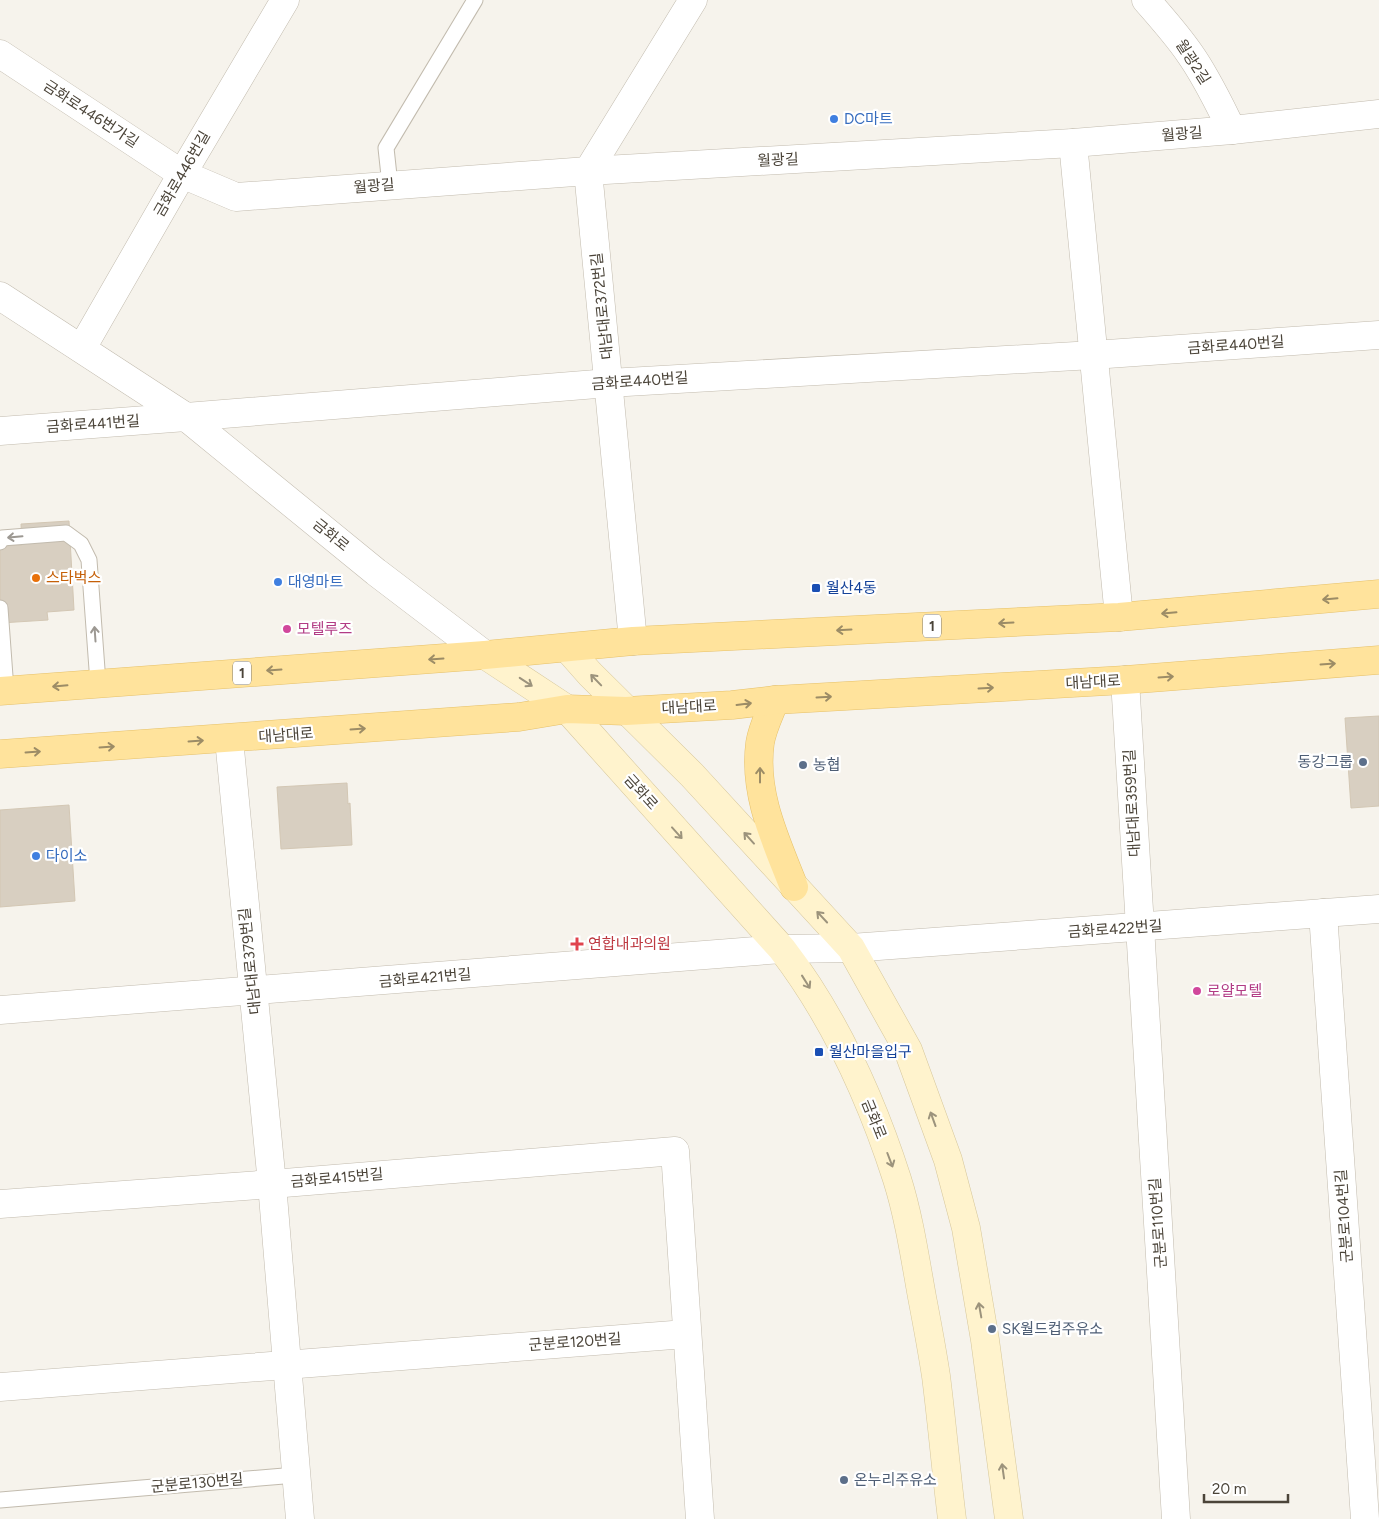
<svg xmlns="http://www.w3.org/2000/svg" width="1379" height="1519" font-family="Figtree,'Noto Sans KR',sans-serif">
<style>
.building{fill:#d8cfc1;stroke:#d3c7b4}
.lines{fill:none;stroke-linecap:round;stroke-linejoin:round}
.lane-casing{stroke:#c2bbae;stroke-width:17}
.street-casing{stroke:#c2bbae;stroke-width:29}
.secondary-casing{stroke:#d6c79b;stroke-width:29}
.primary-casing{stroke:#e6c16a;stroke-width:29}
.lane{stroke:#fff;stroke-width:15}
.street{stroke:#fff;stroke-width:28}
.secondary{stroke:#fff3cd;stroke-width:28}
.primary{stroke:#ffe39c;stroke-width:28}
.oneway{stroke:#9c9892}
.oneway2{stroke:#9c8c66}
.oneway3{stroke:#9c937c}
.shop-dot{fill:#3f7fe0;stroke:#fff;stroke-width:2}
.food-dot{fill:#e8710a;stroke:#fff;stroke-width:2}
.transit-dot{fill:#1a4fb4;stroke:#fff;stroke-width:2}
.hotel-dot{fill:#d1479c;stroke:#fff;stroke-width:2}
.service-dot{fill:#5c6f8a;stroke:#fff;stroke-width:2}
.health-dot{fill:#e0444e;stroke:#fff;stroke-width:2}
.labels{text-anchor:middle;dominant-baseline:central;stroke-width:4.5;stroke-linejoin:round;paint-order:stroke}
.shield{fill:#fff;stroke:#817c74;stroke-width:1}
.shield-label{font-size:14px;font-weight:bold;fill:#4b4439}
.street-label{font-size:15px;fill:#4b4439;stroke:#fff}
.shop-label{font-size:15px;fill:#366cbe;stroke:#fff;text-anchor:start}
.food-label{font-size:15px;fill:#c56008;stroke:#fff;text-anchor:start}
.transit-label{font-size:15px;fill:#164399;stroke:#fff;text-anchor:start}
.hotel-label{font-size:15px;fill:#b23c85;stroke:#fff;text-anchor:start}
.service-label{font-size:15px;fill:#4e5e75;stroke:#fff;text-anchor:start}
.health-label{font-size:15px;fill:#be3a42;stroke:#fff;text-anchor:start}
</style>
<rect width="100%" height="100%" fill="#f6f3ec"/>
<g class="building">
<path d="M69 521 74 610 47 612 48 620 0 623V546L22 545 21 524Z"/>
<path d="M1379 716V806L1351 808 1345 718Z"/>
<path d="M347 783 348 804 350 803 352 845 281 849 277 787Z"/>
<path d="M69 805 75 901 0 907V810Z"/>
</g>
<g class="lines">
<g class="lane-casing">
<g id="lane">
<path d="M390 185 386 148 475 0"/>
<path d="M0 542 2 538 66 533 81 544 89 560 98 683"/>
<path d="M0 608 6 690"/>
<path d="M0 1500 296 1475"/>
</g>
</g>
<g class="street-casing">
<g id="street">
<path d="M1146 0C1161 17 1177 35 1190 54 1207 78 1219 104 1232 130"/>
<path d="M0 54 182 174 236 197 588 171 1073 143 1232 130 1379 114"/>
<path d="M1073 143 1119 617"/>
<path d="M0 296 186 417 376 572 485 655"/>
<path d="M82 348 182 174 285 0"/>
<path d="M0 431 186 417 609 383 1093 355 1379 335"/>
<path d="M633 641 588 171 693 0"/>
<path d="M1125 680 1176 1519"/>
<path d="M229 739 272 1184 300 1519"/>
<path d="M1323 913 1365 1519"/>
<path d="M0 1010 782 949 851 948 1379 909"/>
<path d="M0 1204 272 1184 675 1151 700 1519"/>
<path d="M0 1387 686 1334"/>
</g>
</g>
<g class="secondary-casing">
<g id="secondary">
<path d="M567 648 590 674 692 775 851 948 908 1050 948 1160 966 1228 985 1340 1009 1519"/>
<path d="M485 655 567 709 782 949C834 1017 871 1098 897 1179 909 1217 915 1258 922 1297 927 1323 932 1350 936 1376 942 1423 946 1471 952 1519"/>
</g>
</g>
<g class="primary-casing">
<g id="primary">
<path d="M0 691 485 655 633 641 1119 617 1379 594"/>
<path d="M775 700C770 713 762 729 760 743 753 794 776 841 794 887"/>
<path d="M0 754 519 717 567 709 626 711 732 705 775 700 1125 680 1379 660"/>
</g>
</g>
<use href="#lane" class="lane"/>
<use href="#street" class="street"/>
<use href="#secondary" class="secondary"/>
<use href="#primary" class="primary"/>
</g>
<defs><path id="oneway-shaft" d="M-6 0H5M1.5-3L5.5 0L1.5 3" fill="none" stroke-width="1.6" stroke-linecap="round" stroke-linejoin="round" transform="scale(1.25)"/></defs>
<g class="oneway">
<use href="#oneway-shaft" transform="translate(15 537) rotate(175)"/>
<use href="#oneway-shaft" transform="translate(95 634) rotate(-94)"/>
</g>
<g class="oneway2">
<use href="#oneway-shaft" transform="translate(1330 599) rotate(175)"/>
<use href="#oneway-shaft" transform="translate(1169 613) rotate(175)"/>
<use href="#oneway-shaft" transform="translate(1006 623) rotate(177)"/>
<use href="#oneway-shaft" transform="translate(844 630) rotate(177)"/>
<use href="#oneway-shaft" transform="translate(436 659) rotate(176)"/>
<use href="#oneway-shaft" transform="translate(1328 664) rotate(-4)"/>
<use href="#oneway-shaft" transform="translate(274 670) rotate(176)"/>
<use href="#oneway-shaft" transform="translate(1166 677) rotate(-4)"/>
<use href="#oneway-shaft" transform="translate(60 686) rotate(175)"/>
<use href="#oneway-shaft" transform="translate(986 688) rotate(-3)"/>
<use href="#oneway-shaft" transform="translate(824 697) rotate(-3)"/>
<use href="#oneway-shaft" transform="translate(744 704) rotate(-7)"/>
<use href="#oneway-shaft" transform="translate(358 729) rotate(-4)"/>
<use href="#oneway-shaft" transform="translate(196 741) rotate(-4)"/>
<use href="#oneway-shaft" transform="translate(107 747) rotate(-4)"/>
<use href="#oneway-shaft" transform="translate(33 752) rotate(-4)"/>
<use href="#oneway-shaft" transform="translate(760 775) rotate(-90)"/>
</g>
<g class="oneway3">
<use href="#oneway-shaft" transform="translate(596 680) rotate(-134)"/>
<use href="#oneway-shaft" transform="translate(526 682) rotate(33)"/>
<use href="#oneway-shaft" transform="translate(677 833) rotate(48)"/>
<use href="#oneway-shaft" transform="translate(749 838) rotate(-132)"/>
<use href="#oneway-shaft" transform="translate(822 917) rotate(-133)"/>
<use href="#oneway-shaft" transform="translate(806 982) rotate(58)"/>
<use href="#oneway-shaft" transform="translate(933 1119) rotate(-110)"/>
<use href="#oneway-shaft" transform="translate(890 1160) rotate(69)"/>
<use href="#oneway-shaft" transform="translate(980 1310) rotate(-100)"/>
<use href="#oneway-shaft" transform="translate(1003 1471) rotate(-98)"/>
</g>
<g class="shop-dot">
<circle cx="834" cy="119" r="5"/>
<circle cx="278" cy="582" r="5"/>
<circle cx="36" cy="856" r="5"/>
</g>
<circle class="food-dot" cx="36" cy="578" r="5"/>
<g class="transit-dot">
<rect x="811" y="583" width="10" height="10" rx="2.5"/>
<rect x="814" y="1047" width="10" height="10" rx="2.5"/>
</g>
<g class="hotel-dot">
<circle cx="287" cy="629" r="5"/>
<circle cx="1197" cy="991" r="5"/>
</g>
<g class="service-dot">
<circle cx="1363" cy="762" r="5"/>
<circle cx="803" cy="765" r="5"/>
<circle cx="992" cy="1329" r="5"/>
<circle cx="844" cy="1480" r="5"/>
</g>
<path class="health-dot" d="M574.5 936.5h5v5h5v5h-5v5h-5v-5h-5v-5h5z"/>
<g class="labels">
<g class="shield">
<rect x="923" y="614.5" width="18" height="23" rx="4"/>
<rect x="233" y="661.5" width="18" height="23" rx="4"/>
</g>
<g class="shield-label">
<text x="932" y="626">1</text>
<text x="242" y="673">1</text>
</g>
<g class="street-label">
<text transform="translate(1193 62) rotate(57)">월광2길</text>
<text transform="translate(91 114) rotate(33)">금화로446번가길</text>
<text transform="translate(1182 134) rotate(-5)">월광길</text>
<text transform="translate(778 160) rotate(-3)">월광길</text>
<text transform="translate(182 174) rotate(-60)">금화로446번길</text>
<text transform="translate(374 186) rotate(-5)">월광길</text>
<text transform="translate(602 306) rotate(-96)">대남대로372번길</text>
<text transform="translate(1236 345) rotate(-4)">금화로440번길</text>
<text transform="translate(640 381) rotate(-4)">금화로440번길</text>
<text transform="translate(93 424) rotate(-4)">금화로441번길</text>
<text transform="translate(331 535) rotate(39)">금화로</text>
<text transform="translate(1093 682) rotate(-3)">대남대로</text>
<text transform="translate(689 707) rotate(-3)">대남대로</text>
<text transform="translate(286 735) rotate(-4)">대남대로</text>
<text transform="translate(641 792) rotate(48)">금화로</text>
<text transform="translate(1132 803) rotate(-93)">대남대로359번길</text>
<text transform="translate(1115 929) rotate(-4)">금화로422번길</text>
<text transform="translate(250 961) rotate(-96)">대남대로379번길</text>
<text transform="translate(425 978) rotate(-5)">금화로421번길</text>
<text transform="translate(874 1119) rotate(68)">금화로</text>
<text transform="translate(337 1178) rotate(-5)">금화로415번길</text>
<text transform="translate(1344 1216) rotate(-94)">군분로104번길</text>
<text transform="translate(1158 1223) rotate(-94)">군분로110번길</text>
<text transform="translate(575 1342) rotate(-4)">군분로120번길</text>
<text transform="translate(197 1483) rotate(-5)">군분로130번길</text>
</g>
<g class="shop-label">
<text x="844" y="119">DC마트</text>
<text x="288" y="582">대영마트</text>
<text x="46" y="856">다이소</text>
</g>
<g class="food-label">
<text x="46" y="578">스타벅스</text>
</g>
<g class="transit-label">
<text x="826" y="588">월산4동</text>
<text x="829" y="1052">월산마을입구</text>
</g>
<g class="hotel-label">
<text x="297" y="629">모텔루즈</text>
<text x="1207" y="991">로얄모텔</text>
</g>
<g class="service-label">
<text x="1353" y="762" text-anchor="end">동강그룹</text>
<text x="813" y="765">농협</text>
<text x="1002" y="1329">SK월드컵주유소</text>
<text x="854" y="1480">온누리주유소</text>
</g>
<g class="health-label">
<text x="588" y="944">연합내과의원</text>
</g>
</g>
<path d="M1204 1494v8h84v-8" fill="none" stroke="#4b4439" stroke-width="2.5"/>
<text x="1212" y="1494" font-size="15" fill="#4b4439" stroke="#ffffff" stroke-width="4" paint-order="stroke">20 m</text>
</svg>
